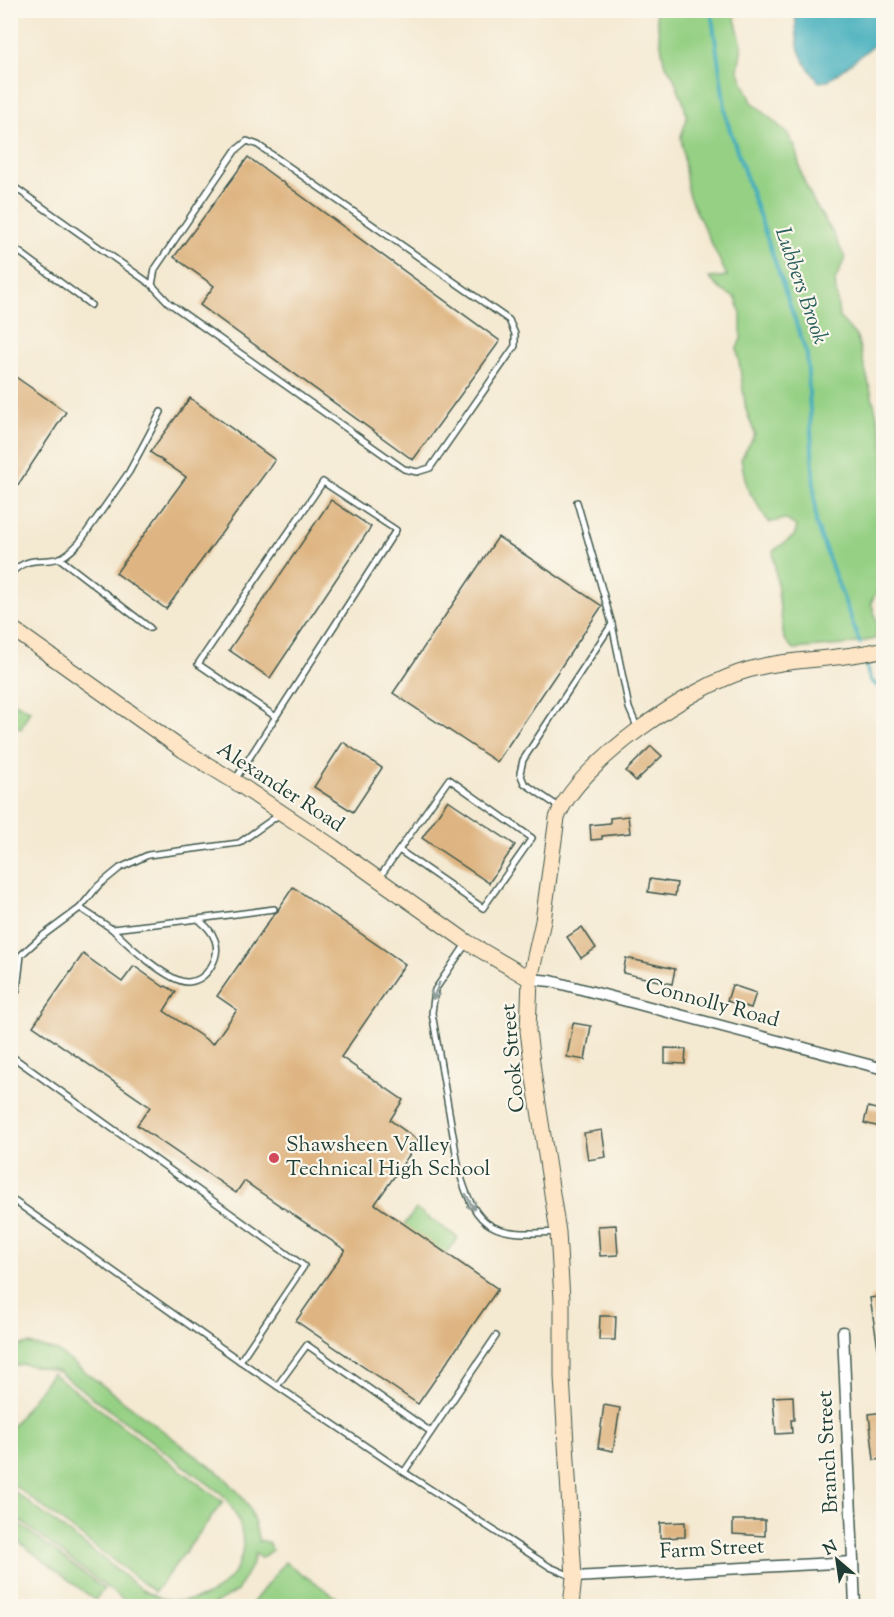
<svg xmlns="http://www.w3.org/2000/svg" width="894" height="1617" font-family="'Sorts Mill Goudy',serif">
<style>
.green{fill:#95d084;stroke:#5a865c;stroke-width:1.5}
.water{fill:#3fadbc;stroke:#2f7578;stroke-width:1.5}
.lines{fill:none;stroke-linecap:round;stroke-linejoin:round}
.stream{stroke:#3fadbc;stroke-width:4}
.building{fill:#deb582}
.lane-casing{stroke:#3f574c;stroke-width:8}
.street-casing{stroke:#3f574c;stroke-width:13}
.secondary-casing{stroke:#3f574c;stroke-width:17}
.lane{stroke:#fff;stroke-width:5}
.street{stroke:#fff;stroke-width:10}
.secondary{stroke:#fde5c5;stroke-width:15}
.oneway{stroke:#8f9e9a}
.poi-dot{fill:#d1495b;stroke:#fbf7ec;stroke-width:2}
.labels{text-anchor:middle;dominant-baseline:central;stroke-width:4.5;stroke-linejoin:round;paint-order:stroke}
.street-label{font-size:21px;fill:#1f3d34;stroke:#fbf7ec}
.poi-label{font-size:21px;fill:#1f3d34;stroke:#fbf7ec;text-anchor:start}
.water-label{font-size:22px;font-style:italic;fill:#295f5d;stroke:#fbf7ec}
</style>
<rect width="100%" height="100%" fill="#fbf7ec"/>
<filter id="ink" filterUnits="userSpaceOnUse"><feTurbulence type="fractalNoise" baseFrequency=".0167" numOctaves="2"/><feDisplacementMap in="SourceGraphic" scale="12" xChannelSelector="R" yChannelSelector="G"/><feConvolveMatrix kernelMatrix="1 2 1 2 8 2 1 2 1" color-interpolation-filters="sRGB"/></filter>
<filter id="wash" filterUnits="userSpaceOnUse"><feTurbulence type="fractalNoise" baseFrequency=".008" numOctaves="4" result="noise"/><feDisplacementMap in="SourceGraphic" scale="24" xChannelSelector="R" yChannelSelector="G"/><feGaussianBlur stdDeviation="1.35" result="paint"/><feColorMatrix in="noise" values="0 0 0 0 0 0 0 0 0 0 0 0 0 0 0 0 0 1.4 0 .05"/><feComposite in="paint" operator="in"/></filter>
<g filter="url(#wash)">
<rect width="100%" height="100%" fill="#f4e9d1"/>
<g class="green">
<path d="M655 10 737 11 735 19 742 45 738 70 752 102 787 133 795 147 802 176 813 201 834 235 845 258 835 281 839 317 857 337 883 439V582L871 602 878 624 875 639 845 645 793 649 784 639 773 551 794 536 797 527 785 519 769 523 747 488 741 459 755 434 746 410 737 348 741 339V314L736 298 721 290 709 278 727 276 688 194 681 136 687 119 684 104 673 76 664 62Z"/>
<path d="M11 701 30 710 21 729 11 724Z"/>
<path d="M416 1209 458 1238 443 1257 401 1229Z"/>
<path d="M28 1344 57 1351 223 1476C248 1501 252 1508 259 1542L262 1540 270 1544 272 1550 261 1558 255 1554 252 1564 237 1591 212 1606H131L11 1514V1489C42 1513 74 1537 106 1561 120 1572 135 1587 150 1594 184 1610 224 1597 239 1563 249 1538 238 1514 223 1495L57 1371 24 1364 11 1366V1348Z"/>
<path d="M52 1373 223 1502 155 1592 11 1483V1428Z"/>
<path d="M11 1518 104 1589 95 1600 11 1536Z"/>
<path d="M285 1562 349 1606H250Z"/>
</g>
<path class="water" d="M795 11H883V38L828 81 819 82C795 53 797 47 795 11Z"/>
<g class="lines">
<g class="stream">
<path d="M711 10 727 121 807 355 816 524 860 643"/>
<path d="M866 664 870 680 884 691"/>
</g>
</g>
<g id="blocks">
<g class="building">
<path d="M248 157 500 341 413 460 200 305 214 286 174 257Z"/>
<path d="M10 373 66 412 18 485 10 479Z"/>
<path d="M190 398 275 460 166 609 116 573 186 477 150 452Z"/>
<path d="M331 500 371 527 270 678 229 650Z"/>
<path d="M498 537 602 606 497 762 393 693Z"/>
<path d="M343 742 382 768 353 812 314 787Z"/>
<path d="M651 746 662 756 636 781 626 771Z"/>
<path d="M448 800 515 845 489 883 422 838Z"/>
<path d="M628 816 630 833 602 836V839L591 840 590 825 610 823V818Z"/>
<path d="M650 879 677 883 675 896 648 892Z"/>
<path d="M293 887 405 964 341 1057 403 1100 390 1120 419 1141 375 1204 498 1289 418 1404 296 1321 345 1250 244 1181 236 1193 137 1125 150 1107 33 1026 83 954 122 982 134 966 164 987 166 986 176 992 164 1011 213 1044 237 1010 217 996 274 914 278 911 279 908Z"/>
<path d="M582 927 596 948 581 958 567 937Z"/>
<path d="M626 958 675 969 672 984 623 973Z"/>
<path d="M732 985 756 993 751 1008 727 1001Z"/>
<path d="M573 1023 591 1026 585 1060 567 1057Z"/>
<path d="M665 1048 686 1049 685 1064 665 1063Z"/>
<path d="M868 1107 884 1111V1128L864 1123Z"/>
<path d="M602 1130 606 1157 588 1160 584 1133Z"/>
<path d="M616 1225 618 1255 600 1256 598 1226Z"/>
<path d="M884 1296V1348H878L870 1298Z"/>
<path d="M600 1316H616L615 1340H599Z"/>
<path d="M793 1396 794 1420H791L792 1433 776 1434 773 1397Z"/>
<path d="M604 1405 620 1408 613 1451 598 1448Z"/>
<path d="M884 1412V1459L874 1460 869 1414Z"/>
<path d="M733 1520H765V1536L733 1534Z"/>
<path d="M685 1522V1537L660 1538V1523Z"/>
</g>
</g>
</g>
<g filter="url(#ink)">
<use href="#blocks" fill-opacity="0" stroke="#3f574c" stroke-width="1.5"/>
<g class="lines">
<g class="lane-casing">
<g id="lane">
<path d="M10 184 152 285 169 303 404 469 417 472 430 468 515 346V334L509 320 258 145 247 141 235 151 155 269 152 285"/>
<path d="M10 245 91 305"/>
<path d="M577 502 612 624 629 708 638 729"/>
<path d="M59 558 150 628"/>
<path d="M10 574C29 555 39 564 60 558 68 555 73 549 79 543L129 472 161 412"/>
<path d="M235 780 396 530 323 482 198 664 276 717"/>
<path d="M559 807 524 783 520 773 523 760 612 624"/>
<path d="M379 878 449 779 532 838 483 908 399 850"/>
<path d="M198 919 112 929C126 943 169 983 188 982 207 981 221 957 215 940 212 931 205 925 198 919L274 909"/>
<path d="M112 929 80 908 98 886 120 868 148 855 239 843 280 814"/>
<path d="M466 944 435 990 432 1013 459 1170C476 1232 496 1236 556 1232"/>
<path d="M10 1001 17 990 21 955 41 937 80 908"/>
<path d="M10 1055 304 1266 240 1361"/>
<path d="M10 1198 240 1361 404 1472 550 1567 571 1576"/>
<path d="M277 1386 307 1345 431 1432"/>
<path d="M404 1472 496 1336"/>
</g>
</g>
<g class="street-casing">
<g id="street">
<path d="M530 979 551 981 884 1069"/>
<path d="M843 1332 855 1606"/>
<path d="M574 1577 853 1562"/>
</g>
</g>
<g class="secondary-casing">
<g id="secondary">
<path d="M10 627 183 750 234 781 333 847 467 942 530 979"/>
<path d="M571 1606 574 1577 562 1377V1300L558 1232 534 1078 528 1031 530 979 543 921 557 818C577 763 693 685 748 670 792 657 839 661 884 649"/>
</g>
</g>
<use href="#lane" class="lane"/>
<use href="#street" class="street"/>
<use href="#secondary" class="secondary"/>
</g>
<defs><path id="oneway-shaft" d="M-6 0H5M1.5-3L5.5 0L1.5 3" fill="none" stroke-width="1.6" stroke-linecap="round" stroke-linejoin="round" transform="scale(1.5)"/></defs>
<g class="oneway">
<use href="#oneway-shaft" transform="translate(436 991) rotate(112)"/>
<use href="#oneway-shaft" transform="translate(470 1202) rotate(62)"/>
</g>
</g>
<circle class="poi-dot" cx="274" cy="1158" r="6"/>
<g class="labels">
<g class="street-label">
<text transform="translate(280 788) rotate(33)">Alexander Road</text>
<text transform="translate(712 1004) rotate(15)">Connolly Road</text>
<text transform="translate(514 1058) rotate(-95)">Cook Street</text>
<text transform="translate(829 1452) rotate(-93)">Branch Street</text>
<text transform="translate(712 1550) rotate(-3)">Farm Street</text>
</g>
<g class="poi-label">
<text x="286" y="1146">Shawsheen Valley<tspan x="286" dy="24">Technical High School</tspan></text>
</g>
<g class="water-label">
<text transform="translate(800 286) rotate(71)">Lubbers Brook</text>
</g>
</g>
<rect width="894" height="1617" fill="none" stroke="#fbf7ec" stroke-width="36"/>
<g transform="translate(837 1560) rotate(331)" stroke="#fbf7ec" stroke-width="4.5" paint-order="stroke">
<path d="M0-4.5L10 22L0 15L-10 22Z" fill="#1f3d34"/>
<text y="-9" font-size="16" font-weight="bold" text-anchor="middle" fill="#1f3d34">N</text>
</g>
</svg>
